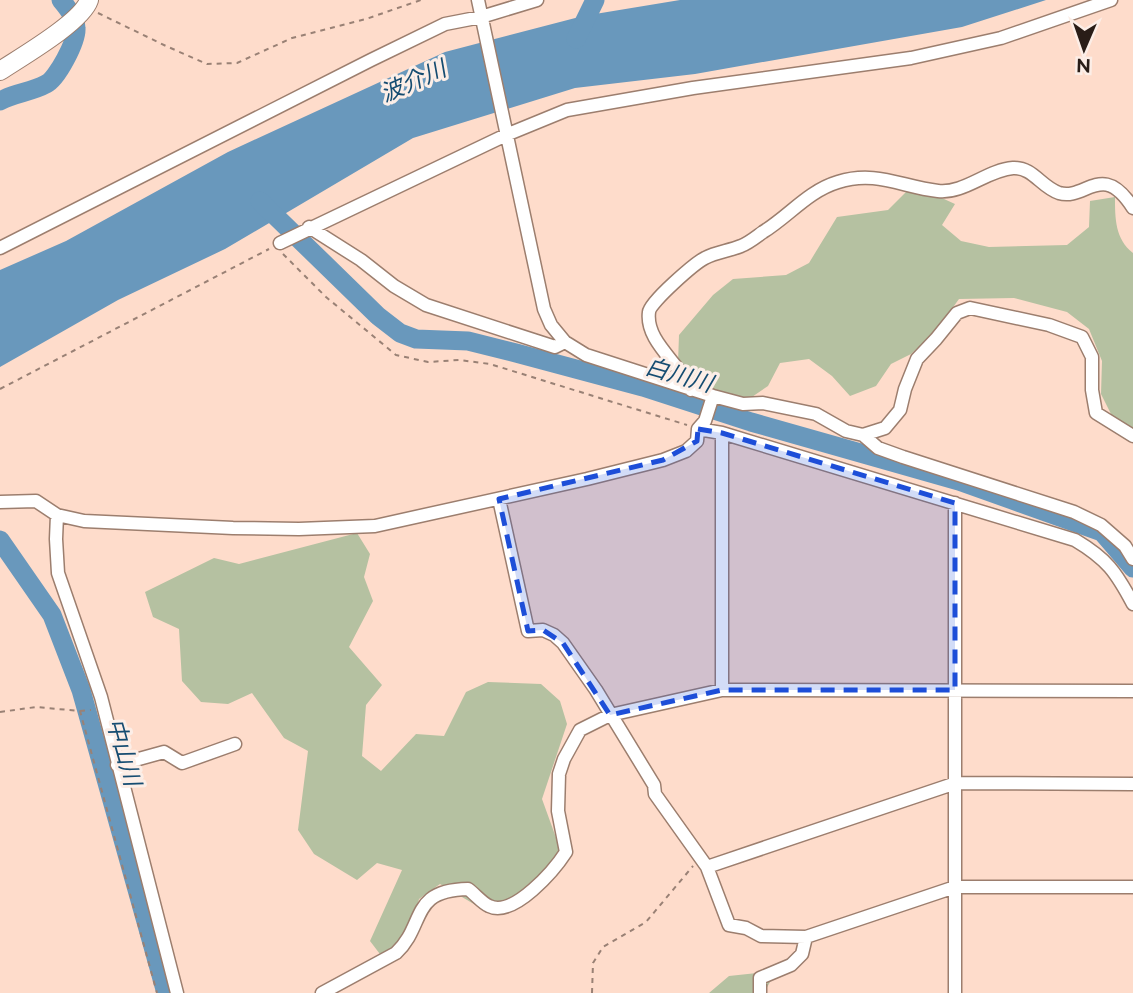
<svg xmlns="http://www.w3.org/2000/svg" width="1133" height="993" font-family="Raleway,'Noto Sans JP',sans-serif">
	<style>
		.green { fill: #b5c1a1 }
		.water { fill: #6998bc }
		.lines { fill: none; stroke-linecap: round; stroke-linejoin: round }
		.river { stroke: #6998bc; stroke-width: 19 }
		.minor-casing { stroke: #9c7e6e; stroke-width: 15 }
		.secondary-casing { stroke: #9c7e6e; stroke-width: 20 }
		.path { stroke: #998175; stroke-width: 2; stroke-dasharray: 5 5; stroke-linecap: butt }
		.minor { stroke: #fff; stroke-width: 12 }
		.secondary { stroke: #fff; stroke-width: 18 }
		.marked { fill: #1d4ed8; fill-opacity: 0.2; stroke: #1d4ed8; stroke-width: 5; stroke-dasharray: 14 9; stroke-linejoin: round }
		.labels { text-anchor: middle; stroke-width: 6; stroke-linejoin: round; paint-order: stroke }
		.water-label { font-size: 23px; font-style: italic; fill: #154c71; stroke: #fceee7 }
	</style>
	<rect width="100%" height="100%" fill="#fedccb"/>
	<path class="green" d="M907 191 933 194 955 204 942 225 961 241 989 247 1067 245 1089 227 1090 201 1115 197C1115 218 1115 239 1133 253V432L1111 414 1101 394 1102 361 1089 329 1067 312 1014 298 959 299 935 332 911 354 891 364 876 386 850 396 832 376 809 359 780 363 768 386 746 401 694 384 678 363 679 335 713 295 733 279 786 275 809 263 837 217 888 210Z
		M357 533 370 554 364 577 373 601 349 647 382 685 366 705 362 756 381 771 416 734 444 736 466 692 488 682 541 684 560 701 567 724 542 799 559 846 554 870 515 905 489 913 440 884 419 899 407 948 386 962 370 941 402 870 377 863 357 880 314 854 298 830 308 751 284 738 252 693 228 704 201 702 182 681 179 629 153 617 145 592 214 558 239 564Z
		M776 971 764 993H709L729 976Z"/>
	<path class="water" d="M680 0H1046L962 27 695 74 575 88 413 138 225 249 118 300 0 367V270L66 241 228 152 445 52 583 16Z"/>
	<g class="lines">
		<path class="river" d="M576 39 595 0
			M0 101C14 93 32 92 46 84 57 79 77 41 76 28 76 18 67 7 61 0
			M260 201 378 316 400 333 416 339 468 341 516 353 643 387 751 422 959 481 1102 532 1133 568
			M0 540 52 615 81 690 166 993"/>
		<g class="minor-casing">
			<path id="minor" d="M478 0 544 309 551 325 565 342 586 355 713 396 743 404 763 403 816 414 846 431 863 435 878 448 903 457 1074 512 1101 525 1125 546 1133 559
				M309 227 361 260 394 286 426 305 555 347 565 342
				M280 243 506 135 567 110 693 88 911 58 1001 38 1111 0
				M0 248 371 60 445 24 481 17 537 0
				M691 390C681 364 645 342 649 312 650 302 695 263 705 258 716 252 729 251 741 246 749 243 756 237 763 232 789 216 808 191 838 182 876 170 902 187 938 191 964 194 987 170 1013 168 1033 167 1041 187 1059 193 1086 201 1102 160 1133 208
				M698 429 722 433 1075 540C1107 559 1116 572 1133 604
				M863 435 885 428 900 410 905 389 917 359 936 339 957 313 970 308 1049 325 1082 337 1092 357V390L1096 413 1133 436
				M499 499 528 631 543 630 554 635 563 643 596 690 654 785 655 794 707 867 729 925 746 928 761 936 806 937 802 954 791 965 760 978V993
				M0 502 36 501 57 515 84 521 233 528 299 529 375 526 587 479 663 460 686 451 697 441 698 429 705 421 713 396
				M955 503V993
				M57 515 56 539 58 573 101 697 177 993
				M722 690V433
				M117 765 164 752 182 763 235 744
				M707 867 956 783 1133 784
				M806 937 955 887H1133
				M322 993 396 953C426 925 409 890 468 889 475 894 482 903 489 906 514 918 555 869 566 852L558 811 559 774 564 759 580 730 610 715 722 690 1133 691"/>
		</g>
		<g class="secondary-casing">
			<path id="secondary" d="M0 71C21 57 82 22 89 0"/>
		</g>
		<path class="path" d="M98 13 166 46 207 64 237 63 292 38 366 19 421 0
			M283 254 326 297 396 355 428 362 459 360 490 364 687 425
			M0 389 269 249
			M80 711 91 710
			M0 712 36 707 80 711 157 993
			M592 993 593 963 603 947 646 922 693 866"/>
		<use href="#minor" class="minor"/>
		<use href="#secondary" class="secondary"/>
	</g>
	<path class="marked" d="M698 429 722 433 955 503V690H722L610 715 563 643 543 630 528 631 499 499 663 460 697 441Z"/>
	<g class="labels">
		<g class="water-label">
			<text transform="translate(413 81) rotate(-24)" y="8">波介川</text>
			<text transform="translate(679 375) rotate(16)" y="8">白川川</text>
			<text transform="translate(124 752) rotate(74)" y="8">中山川</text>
		</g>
	</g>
	<g transform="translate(1084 49) rotate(182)" stroke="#fceee7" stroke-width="5" paint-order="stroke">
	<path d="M0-5L12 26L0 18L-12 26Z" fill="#291d17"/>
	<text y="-10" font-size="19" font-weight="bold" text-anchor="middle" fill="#291d17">N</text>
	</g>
</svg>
